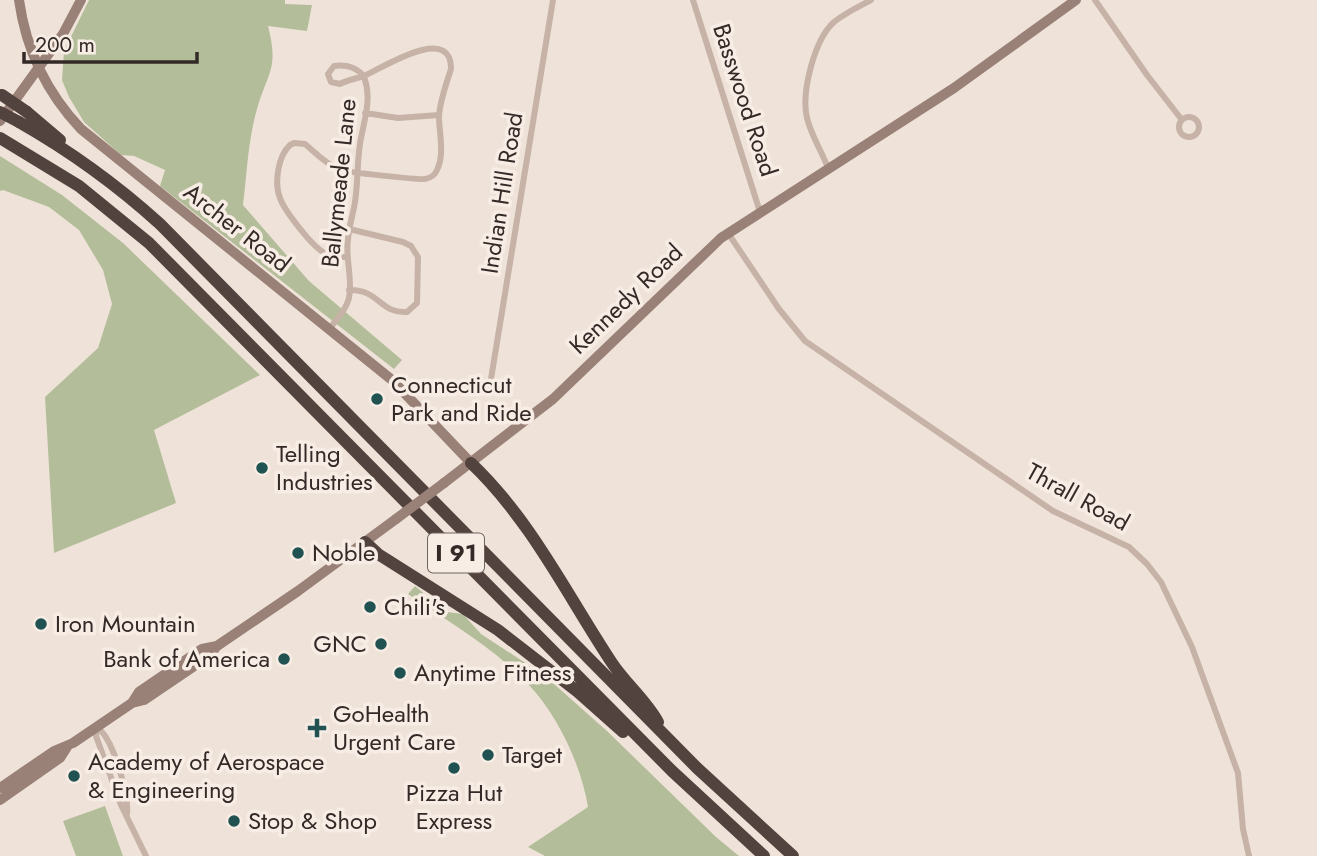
<svg xmlns="http://www.w3.org/2000/svg" width="1317" height="856" font-family="Jost,sans-serif">
	<style>
		.green { fill: #b4bd9a }
		.lines { fill: none; stroke-linecap: round; stroke-linejoin: round }
		.street { stroke: #c6b2a6; stroke-width: 6 }
		.secondary { stroke: #9a8178; stroke-width: 10 }
		.highway { stroke: #53433e; stroke-width: 12 }
		.secondary-bridge { stroke: #9a8178; stroke-width: 10 }
		.highway-bridge { stroke: #53433e; stroke-width: 12 }
		.poi-dot { fill: #1f5251; stroke: #f8ede5; stroke-width: 2.5 }
		.labels { text-anchor: middle; stroke-width: 7; stroke-linejoin: round; paint-order: stroke }
		.shield { fill: #f8ede5; stroke: #6e645f; stroke-width: 2 }
		.shield-label { font-size: 23px; font-weight: bold; fill: #332926 }
		.street-label { font-size: 24px; fill: #332926; stroke: #f8ede5 }
		.poi-label { font-size: 24px; fill: #332926; stroke: #f8ede5; text-anchor: start }
	</style>
	<rect width="100%" height="100%" fill="#efe3d9"/>
	<path class="green" d="M89 0H285V4L312 5 307 31 268 26C279 69 268 71 257 109 248 140 247 174 243 205L309 281 402 360 394 369 160 186 165 170 134 156 121 155 84 122 69 97 62 80 64 51Z
		M0 156 62 195 123 243 260 375 154 430 176 503 54 553 45 397 98 348 112 304 103 270 79 230 49 207 3 190 0 191Z
		M415 586 447 612 463 614 481 634 524 662 554 684 607 731 716 837 739 856H545L528 847 588 807C581 764 556 711 524 680 491 646 447 621 408 594Z
		M105 806 123 856H76L63 821Z"/>
	<g class="lines">
		<path class="street" d="M693 0 760 212
			M1095 0 1147 75 1182 120
			M365 113 398 118 439 115
			M1179 127a10 10 0 1 1 20 0a10 10 0 1 1-20 0Z
			M828 168C822 152 811 135 807 118 801 93 814 40 834 22 845 13 858 7 871 0
			M349 229 403 242 411 246 418 257 417 303 407 312C380 314 379 289 349 290
			M728 233 779 309 805 341 1053 511 1129 547 1147 564 1161 582 1192 647 1238 773 1243 829 1249 856
			M329 329C337 319 346 310 349 298 353 279 345 258 348 239 349 226 353 215 355 202 358 183 357 163 360 144 363 124 372 100 365 80 361 68 346 64 334 66L328 74 331 82 340 84C349 79 357 79 366 75 382 68 452 23 451 69 446 84 440 101 439 116 439 134 445 153 437 170 435 175 430 178 425 179 420 180 345 172 340 170 326 164 317 154 305 144L294 143 290 145C278 156 274 183 280 198 284 210 313 248 325 253 332 257 339 257 347 257
			M487 392 491 379 553 0
			M96 727V736L121 805 146 856
			M96 727C113 736 129 795 127 814"/>
		<path class="secondary" d="M19 0C26 50 46 92 81 129L392 380 471 463
			M0 121 63 34 81 0
			M444 483 553 399 721 238 954 88 1076 0
			M132 703 144 700 209 656 217 646 298 591 396 519
			M0 788 54 751 73 743 132 703 139 692 202 649 217 646
			M0 800 60 758 67 747"/>
		<path class="highway" d="M27 112 60 140
			M19 122C70 151 117 185 160 224L697 768 793 856
			M0 138 79 186 149 243 672 771 764 856
			M471 463C531 520 567 595 612 663 626 684 646 700 658 722
			M365 542 378 554 498 630 578 692 623 732"/>
		<path class="secondary-bridge" d="M396 519 444 483"/>
		<path class="highway-bridge" d="M2 95 27 112
			M0 112 19 122"/>
	</g>
	<g class="poi-dot">
		<circle cx="377" cy="399" r="7"/>
		<circle cx="262" cy="468" r="7"/>
		<circle cx="298" cy="553" r="7"/>
		<circle cx="370" cy="607" r="7"/>
		<circle cx="41" cy="624" r="7"/>
		<circle cx="381" cy="644" r="7"/>
		<circle cx="284" cy="659" r="7"/>
		<circle cx="400" cy="673" r="7"/>
		<path d="M313.5 717.5h7v7h7v7h-7v7h-7v-7h-7v-7h7z"/>
		<circle cx="488" cy="755" r="7"/>
		<circle cx="454" cy="768" r="7"/>
		<circle cx="74" cy="776" r="7"/>
		<circle cx="234" cy="821" r="7"/>
	</g>
	<g class="labels">
		<rect class="shield" x="428" y="533.5" width="56" height="39" rx="5"/>
		<g class="shield-label">
			<text x="456" y="561">I 91</text>
		</g>
		<g class="street-label">
			<text transform="translate(745 100) rotate(72)" y="8">Basswood Road</text>
			<text transform="translate(339 183) rotate(-84)" y="8">Ballymeade Lane</text>
			<text transform="translate(502 193) rotate(-81)" y="8">Indian Hill Road</text>
			<text transform="translate(237 228) rotate(38)" y="8">Archer Road</text>
			<text transform="translate(626 299) rotate(-44)" y="8">Kennedy Road</text>
			<text transform="translate(1078 497) rotate(29)" y="8">Thrall Road</text>
		</g>
		<g class="poi-label">
			<text x="391" y="393">Connecticut<tspan x="391" dy="28">Park and Ride</tspan></text>
			<text x="276" y="462">Telling<tspan x="276" dy="28">Industries</tspan></text>
			<text x="312" y="561">Noble</text>
			<text x="384" y="615">Chili's</text>
			<text x="55" y="632">Iron Mountain</text>
			<text x="367" y="652" text-anchor="end">GNC</text>
			<text x="270" y="667" text-anchor="end">Bank of America</text>
			<text x="414" y="681">Anytime Fitness</text>
			<text x="333" y="722">GoHealth<tspan x="333" dy="28">Urgent Care</tspan></text>
			<text x="502" y="763">Target</text>
			<text x="88" y="770">Academy of Aerospace<tspan x="88" dy="28">&amp; Engineering</tspan></text>
			<text x="454" y="801" text-anchor="middle">Pizza Hut<tspan x="454" dy="28">Express</tspan></text>
			<text x="248" y="829">Stop &amp; Shop</text>
		</g>
	</g>
	<path d="M24 52v10h173v-10" fill="none" stroke="#332926" stroke-width="3.5"/>
	<text x="35" y="52" font-size="21" fill="#332926" stroke="#f8ede5" stroke-width="5" paint-order="stroke">200 m</text>
</svg>
